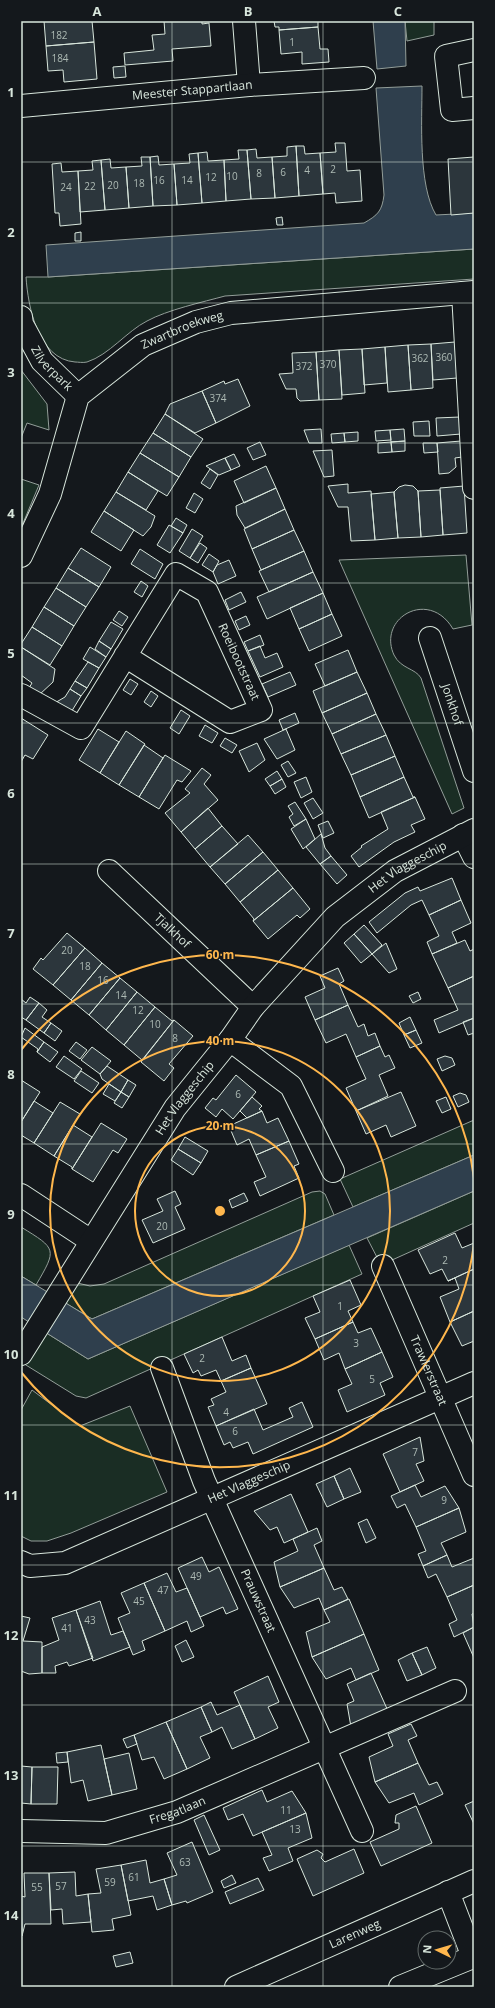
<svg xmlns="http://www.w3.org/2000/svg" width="495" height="2008" font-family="'Open Sans',sans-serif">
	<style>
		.green { fill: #1a2d24; stroke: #939e99 }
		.water { fill: #2f3f4d; stroke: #939e99 }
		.building { fill: #2c363c; stroke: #d8e6dc }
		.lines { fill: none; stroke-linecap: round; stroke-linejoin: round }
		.minor-casing { stroke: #d8e6dc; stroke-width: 24 }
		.minor { stroke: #14181c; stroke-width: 22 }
		.grid { fill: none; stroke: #d8e6dc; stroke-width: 1; stroke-opacity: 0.55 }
		.ring { fill: none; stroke: #ffb74d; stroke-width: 2 }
		.labels { text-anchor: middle; stroke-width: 3; stroke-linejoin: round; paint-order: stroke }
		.number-label { font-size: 10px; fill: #adbab4 }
		.street-label { font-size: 12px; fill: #d8e6dc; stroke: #14181c }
		.centre { fill: #ffb74d; stroke: #14181c; stroke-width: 2 }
		.ring-label { font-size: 12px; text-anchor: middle; font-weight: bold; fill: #ffb74d; stroke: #14181c; stroke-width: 3; stroke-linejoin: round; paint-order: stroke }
		.neatline { fill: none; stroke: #d8e6dc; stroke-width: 1.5 }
		.grid-label { font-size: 13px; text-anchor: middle; font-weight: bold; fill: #d8e6dc }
	</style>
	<rect width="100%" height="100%" fill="#14181c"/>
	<path class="green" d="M405 21H434V35L407 41Z
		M474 249V279L225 296C203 302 167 310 147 321 127 331 109 355 87 362 83 363 78 362 75 362 38 359 28 307 26 277H48Z
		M21 370 47 404 49 430 27 423 21 438Z
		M21 479 39 485 21 528Z
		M466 555 472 625 453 629C429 588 377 618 394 655 401 669 415 668 421 678L464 808 452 814 339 560Z
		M474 1120V1155L353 1207 340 1179Z
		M320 1191 325 1194 334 1215 92 1319 59 1299 69 1281 90 1286 104 1284 312 1192Z
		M474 1191V1223L381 1265 367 1238Z
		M21 1227C57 1249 57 1249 36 1285L21 1276Z
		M349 1245 362 1274 86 1398 76 1396 21 1362 40 1329 88 1359Z
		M32 1390 80 1426 130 1406 167 1492 71 1533 47 1541H31L21 1536V1410Z"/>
	<path class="water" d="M373 21H405L406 66 377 69Z
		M422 86C422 121 418 185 436 215L474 213V249L48 277 46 245 364 223C378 215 382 211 384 195L376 88Z
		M474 1155V1191L88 1359 21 1317V1276L92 1319Z"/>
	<path class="building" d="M44 21H92L94 42 46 46Z
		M164 21H202V24L209 23 211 46 172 49 173 61 125 65 124 53 154 50 152 35 165 34Z
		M274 21H318V27L279 30V27H275Z
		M318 27 320 49H328L329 62 302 64V52L281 54 279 30Z
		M94 42 97 79 64 82 63 70 48 71 46 46Z
		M125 66 126 77 114 78 113 67Z
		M335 143H345L347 171 360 170 362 201 336 203 335 193 323 194 320 153 336 152Z
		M296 146H304L305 154 320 153 323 194 299 196Z
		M296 146 299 196 275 198 272 157 287 156V147Z
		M256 149 257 158 272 157 275 198 251 199 247 150Z
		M238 150H247L251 199 226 201 224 160 239 159Z
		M207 152 208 161 224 160 226 201 202 203 198 153Z
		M198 153 202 203 177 205 174 164 190 163 189 154Z
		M158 156 159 165 174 164 177 205 153 206 150 157Z
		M141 157H150L153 206 129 208 126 167 142 166Z
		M474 157V213L451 215 448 159Z
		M110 159 111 168 126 167 129 208 105 210 101 160Z
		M101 160 105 210 80 212 78 171 93 170 92 161Z
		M61 163 62 172 78 171 81 224 60 226 59 213H55L52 164Z
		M282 217 283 225H277L276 218Z
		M81 232V241H75V233Z
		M455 342 457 378 433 380 431 344Z
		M431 344 433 388 411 390 408 345Z
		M408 345 411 390 388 392 385 347Z
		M385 347 387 383 364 385 362 349Z
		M362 349 365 393 342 395 339 350Z
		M339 350 342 399 319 400 316 352Z
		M316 352 319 400 300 401 297 398 296 389H286L279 374 293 373 292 353Z
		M238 379 250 406 216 423 202 391 224 381 225 384Z
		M202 391 216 423 195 433 165 414 170 404Z
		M165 414 203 439 191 457 153 433Z
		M460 417 461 434 437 436 436 418Z
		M429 421 430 436H414L413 422Z
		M321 429 322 443H309L304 430Z
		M404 429 405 441 391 442 390 430Z
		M390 430 391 440 376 441 375 431Z
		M358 432V441L345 442 344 433Z
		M153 433 191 457 179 477 140 453Z
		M344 433 345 442 332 443 331 434Z
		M405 441V451L392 452 391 442Z
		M461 441 462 457 455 458 456 467 449 473 439 474 437 443Z
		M260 442 266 455 253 460 247 448Z
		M391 442 392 452 378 453V443Z
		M423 443H437L438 452 424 453Z
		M332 450 334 476 324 477 313 451Z
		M140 453 179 477 167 496 128 472Z
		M234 454 240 466 231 470 225 458Z
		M225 458 231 470 219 475 206 466Z
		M266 466 276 488 244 503 234 481Z
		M210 469 218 475 210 489 201 483Z
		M128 472 158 491 146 510 116 492Z
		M348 484V493L371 491 375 540 351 541 348 507H338L328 486Z
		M405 485 413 486 418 491 421 537 398 538 394 492 399 487Z
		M464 486 467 533 443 535 440 488Z
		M276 488 285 509 245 528 237 515 236 506Z
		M440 490 443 535 421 537 418 491Z
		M116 492 155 516 151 527 143 536 104 511Z
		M394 492 398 538 375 540 371 494Z
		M194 493 203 499 195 513 186 508Z
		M285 509 294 530 252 549 244 529Z
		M104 511 134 530 121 551 91 532Z
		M176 518 187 525 183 533 171 526Z
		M169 525 183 533 170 553 157 545Z
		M192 529 203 536 190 558 179 551Z
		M294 530 304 551 261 570 252 549Z
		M200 543 207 548 198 563 190 558Z
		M81 548 111 567 99 587 68 568Z
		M140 549 163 564 155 579 131 564Z
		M304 551 313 572 269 592 259 571Z
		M209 554 219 561 213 572 202 565Z
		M229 560 236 576 218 584 213 572 217 565Z
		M68 568 99 587 86 607 56 588Z
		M313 572 323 593 267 619 257 597Z
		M141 581 148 586 142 597 134 592Z
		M56 588 86 607 74 626 44 607Z
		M241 592 246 602 229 610 225 600Z
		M323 593 332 614 299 629 290 608Z
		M44 607 74 626 62 646 32 627Z
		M119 611 128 617 122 626 113 620Z
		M332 614 342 636 309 651 299 629Z
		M246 616 250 625 239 630 235 621Z
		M111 622 123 629 111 649 99 641Z
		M32 627 62 646 50 665 21 647V644Z
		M260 635 264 645 248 651 244 642Z
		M99 641 111 649 106 657 95 649Z
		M260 646 265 658 277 653 283 667 260 677 248 651Z
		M21 647 55 669 53 682 39 695 29 688 32 683 21 675Z
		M90 647 106 657 99 668 83 659Z
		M348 650 357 672 325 686 315 664Z
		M88 662 99 668 87 688 75 681Z
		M290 672 296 685 268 697 262 684Z
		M357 672 367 693 322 713 313 691Z
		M130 679 138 684 131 695 123 690Z
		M75 681 87 688 81 696 70 689Z
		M70 689 81 696 70 714 53 704 65 697Z
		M151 691 158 696 151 707 144 702Z
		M367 693 376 714 332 734 322 713Z
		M181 710 190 716 179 734 170 728Z
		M295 713 299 723 283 730 279 720Z
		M376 714 386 735 341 754 332 734Z
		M21 718 48 735 33 759 25 755 21 762Z
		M205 725 218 733 212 743 199 736Z
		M98 729 119 742 100 773 79 760Z
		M286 729 295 750 277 759 264 739Z
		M126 731 145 744 119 785 100 773Z
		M386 735 395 756 351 775 341 754Z
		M225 738 237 745 232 753 220 746Z
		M257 743 265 760 249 772 239 751Z
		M144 745 163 758 139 797 119 785Z
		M165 755 191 771 182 782 177 780 159 809 139 797Z
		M395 756 404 777 360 797 351 775Z
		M288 761 296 773 288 777 281 765Z
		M202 768 211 775 204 784 218 800 181 832 165 813 190 793 185 789Z
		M277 771 282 779 270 786 265 779Z
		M306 777 312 792 301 798 294 782Z
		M404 777 413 797H415L369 818 360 797Z
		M282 779 286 787 275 794 270 786Z
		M415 797 425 819 411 825 415 832 394 842 359 867 351 856 362 847 361 846 388 829 381 812Z
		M313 798 323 813 313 819 304 803Z
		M295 802 306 819 294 826 289 817 293 814 288 806Z
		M208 808 222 826 195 849 181 832Z
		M306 819 315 839 303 849 291 829Z
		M328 821 334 833 323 838 318 825Z
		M222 826 238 844 210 867 195 849Z
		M321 834 325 848 331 856 320 864 306 847Z
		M248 835 263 852 225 884 210 867Z
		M263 852 278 870 240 902 225 884Z
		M331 856 347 875 337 884 320 864Z
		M278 870 293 888 253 921 254 919 240 902Z
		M452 878 461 900 429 915 422 900 411 905 377 933 369 922 405 893 418 887 420 891Z
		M293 888 310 909 300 918 297 915 268 939 253 921Z
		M461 900 471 923 452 932 457 943 432 954 427 942 439 936 429 915Z
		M364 925 382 945 372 954 354 934Z
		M67 933 85 948 53 985 33 969 41 958 43 960Z
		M354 934 372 954 361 963 344 943Z
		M465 940 470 951 474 949V976L448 988 432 954Z
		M386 943 397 969 389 973 372 954Z
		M85 948 102 963 71 1000 53 985Z
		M102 963 120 978 89 1015 71 1000Z
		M338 968 344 981 339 984 348 1005 315 1020 305 997 325 988 320 976Z
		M474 976V1018L439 1033 434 1020 458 1010 448 988Z
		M120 978 137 992 106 1030 89 1015Z
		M137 992 155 1007 124 1045 106 1030Z
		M418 992 421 999 413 1003 409 996Z
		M30 997 39 1003 26 1020 21 1017V999L26 1003Z
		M39 1003 47 1010 42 1017 51 1023 44 1033 26 1020Z
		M348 1005 358 1027 364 1024 368 1036 375 1033 380 1046 356 1057 346 1034 326 1043 315 1020Z
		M155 1007 172 1021 174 1020 142 1060 124 1045Z
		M410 1017 416 1030 404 1035 399 1023Z
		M474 1018V1033L468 1035 463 1022Z
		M174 1020 193 1036 169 1064 174 1068 164 1081 141 1062Z
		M51 1023 62 1031 55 1041 44 1033Z
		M25 1028 44 1042 37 1052 38 1049 21 1037Z
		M416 1030 422 1043 410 1048 404 1035Z
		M44 1042 58 1052 50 1062 37 1052Z
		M76 1042 87 1050 80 1059 69 1051Z
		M380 1046 385 1057 389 1055 395 1068 379 1075 388 1096 356 1111 346 1088 366 1079 356 1057Z
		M92 1047 111 1061 100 1074 81 1060Z
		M64 1056 82 1069 74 1079 56 1067Z
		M445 1056 452 1058 455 1065 442 1071 437 1059Z
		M107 1066 128 1080 121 1092 102 1079 100 1074Z
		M81 1071 99 1083 92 1093 74 1081Z
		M236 1075 256 1092 233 1119 222 1109 216 1117 205 1108 213 1098 216 1100Z
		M21 1080 40 1092 21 1122Z
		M128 1080 136 1085 129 1097 121 1092Z
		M109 1084 121 1092 115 1101 103 1094Z
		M121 1092 129 1097 122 1108 114 1103Z
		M401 1092 416 1126 391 1137 386 1125 366 1134 356 1111Z
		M460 1093 466 1095 469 1102 458 1107 453 1096Z
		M252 1097 262 1106 259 1109 262 1111 247 1118 240 1111Z
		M446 1097 451 1109 442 1113 436 1101Z
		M34 1101 53 1113 34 1143 21 1135V1122Z
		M60 1102 80 1114 54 1156 34 1143Z
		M262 1111 267 1123 278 1118 289 1141 256 1155 249 1139 237 1145 229 1126Z
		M101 1123 127 1139 118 1153 113 1150 93 1182 72 1169Z
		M73 1125 92 1137 72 1169V1167L54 1156Z
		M185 1137 208 1151 201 1163 178 1149Z
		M289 1141 299 1164 294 1166 299 1178 260 1196 254 1182 266 1177 256 1155Z
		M178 1149 201 1163 193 1175 171 1160Z
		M175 1191 181 1204 175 1207 185 1229 153 1243 142 1220 163 1211 157 1199Z
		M244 1193 248 1201 232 1208 229 1200Z
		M455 1233 462 1248 474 1243V1269L448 1281 442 1269 430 1274 418 1250Z
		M474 1269V1311L450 1322 440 1297 459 1289 455 1278 448 1281Z
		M350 1280 361 1305 348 1311 353 1322 315 1339 305 1318 320 1312 313 1296Z
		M474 1311V1341L462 1346 450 1322Z
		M353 1322 358 1333 371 1328 382 1352 345 1369 339 1353 324 1360 315 1339Z
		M222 1337 232 1361 246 1355 251 1368 221 1381 216 1370 201 1376 198 1370 193 1373 184 1354Z
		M382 1352 393 1377 380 1383 385 1395 347 1412 338 1390 352 1384 345 1369Z
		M251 1368 267 1404 216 1426 208 1407 214 1405 211 1399 226 1392 221 1381Z
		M302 1402 313 1427 253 1454 248 1442 233 1448 230 1442 224 1445 216 1426 254 1409 263 1430 293 1417 289 1408Z
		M420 1437 424 1461 416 1464 424 1481 400 1492 383 1454Z
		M350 1468 361 1492 344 1499 334 1476Z
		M334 1476 344 1499 327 1507 316 1484Z
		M415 1485 421 1497 445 1486 459 1508 416 1527 405 1504 397 1508 391 1496Z
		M291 1494 308 1532 284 1543 277 1527 270 1530 254 1511Z
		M459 1508 466 1532 441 1543 447 1555 423 1566 418 1554 426 1551 416 1527Z
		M367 1519 376 1538 366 1543 358 1523Z
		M317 1528 322 1541 314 1545 324 1568 280 1587 274 1562 298 1551 293 1539Z
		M447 1555 452 1567 474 1558V1585L447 1597 436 1574 428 1578 423 1566Z
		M202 1557 209 1572 219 1567 238 1609 226 1614 223 1607 200 1617 178 1568Z
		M324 1568 334 1590 342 1587 348 1599 324 1610 319 1598 294 1608 280 1587Z
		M167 1573 176 1592 187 1588 204 1626 191 1632 187 1621 165 1631 144 1583Z
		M144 1583 165 1631 142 1641 145 1650 133 1655 118 1618 130 1613 121 1593Z
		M474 1585V1613L472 1614 474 1627 454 1637 449 1624 457 1620 447 1597Z
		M349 1599 364 1634 312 1657 306 1632 330 1622 324 1610Z
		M100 1601 111 1635 123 1631 130 1647 93 1661 76 1610Z
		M76 1610 93 1658 69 1666 67 1662 55 1666 56 1673H42V1647L59 1640 52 1618Z
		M21 1616 30 1618 23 1641 42 1642V1673L29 1674 21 1671Z
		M474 1627V1658L463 1633Z
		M364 1634 379 1670 356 1680 351 1668 326 1679 312 1657Z
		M186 1640 194 1657 182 1662 175 1646Z
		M427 1647 436 1668 422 1675 412 1653Z
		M412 1653 422 1675 407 1681 398 1660Z
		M371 1673 388 1711 351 1727 347 1704 354 1701 347 1684Z
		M268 1676 279 1702 268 1707 278 1728 255 1739 234 1692Z
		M211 1702 217 1715 240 1705 255 1739 232 1749 222 1727 212 1732 201 1707Z
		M201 1707 212 1732 200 1737 210 1758 187 1769 166 1722Z
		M166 1722 187 1769 164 1779 154 1757 142 1760 134 1735Z
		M411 1724 417 1736 408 1740 418 1763 375 1782 369 1757 393 1746 388 1734Z
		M134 1735 137 1744 127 1748 123 1739Z
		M101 1745 112 1795 88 1801 83 1780 71 1783 67 1752Z
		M67 1752 68 1762 57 1763 56 1753Z
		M129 1753 137 1789 112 1795 104 1759Z
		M418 1763 429 1785 437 1782 443 1794 419 1805 414 1793 389 1803 375 1782Z
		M21 1766 32 1767 31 1804 21 1803Z
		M32 1767H58L57 1804H31Z
		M262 1790 267 1802 292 1791 306 1813 253 1836 243 1814 228 1820 223 1808Z
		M474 1801V1824L465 1805Z
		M416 1806 432 1843 381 1866 370 1842 399 1829V1823H395L396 1815Z
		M306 1813 312 1838 288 1848 293 1861 269 1871 263 1858 272 1855 262 1832Z
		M204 1815 220 1850 209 1855 194 1820Z
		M192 1842 213 1892 187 1903 186 1901 172 1905 164 1879 177 1875 167 1853Z
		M354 1849 364 1873 313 1896 297 1859 317 1850 323 1854 321 1858 325 1862Z
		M146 1860 150 1883 164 1879 172 1905 157 1910 153 1896 128 1901 121 1865Z
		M121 1865 131 1915 112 1919 114 1930 92 1932 88 1894 101 1893 96 1869Z
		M75 1872 76 1896 88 1894 91 1922 63 1924 62 1909 51 1910 49 1873Z
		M24 1873H49L51 1924H25L22 1936 21 1896 25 1897Z
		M232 1875 236 1883 224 1888 221 1881Z
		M258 1878 264 1890 230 1904 225 1892Z
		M130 1952 133 1963 116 1967 113 1956Z"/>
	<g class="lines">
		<g class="minor-casing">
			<g id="minor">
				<path d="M244 21 249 85"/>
				<path d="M474 50 446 56 452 110 474 108"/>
				<path id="s1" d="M21 106 249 85 364 78"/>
				<path d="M463 293 474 488"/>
				<path id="s2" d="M21 317 22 324 42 361 78 396"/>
				<path id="s3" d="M21 556 50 494 78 396 143 345 196 322 231 313 474 292"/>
				<path id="s4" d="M430 638 474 771"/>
				<path id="s5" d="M21 695 81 728 176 574 207 592 261 710 230 722 125 656"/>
				<path d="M463 835 474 857"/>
				<path id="s6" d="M109 871 253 1007"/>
				<path d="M230 1040 291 1086 333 1171"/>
				<path d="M21 1195 91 1241"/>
				<path id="s7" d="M383 1266 474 1475"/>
				<path id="s8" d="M21 1354 175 1108 230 1040 253 1007 335 917 395 871 474 830"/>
				<path id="s9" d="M162 1368 204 1481 362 1831"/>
				<path id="s10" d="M21 1562 30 1566 65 1563 474 1383"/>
				<path id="s11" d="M21 1831 106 1833 177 1812 455 1691"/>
				<path id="s12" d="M236 1987 474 1881"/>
				<path d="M400 1987 473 1957 448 1892"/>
			</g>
		</g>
		<use href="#minor" class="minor"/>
	</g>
	<path class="grid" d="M172 21V1987M323 21V1987M21 162H474M21 303H474M21 443H474M21 583H474M21 723H474M21 864H474M21 1004H474M21 1144H474M21 1285H474M21 1425H474M21 1565H474M21 1705H474M21 1846H474"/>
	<g class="ring">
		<circle cx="220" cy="1211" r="85"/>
		<circle cx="220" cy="1211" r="170"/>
		<path d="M474 1244A256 256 0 0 1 21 1372M21 1050A256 256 0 0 1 474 1178"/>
	</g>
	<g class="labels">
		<g class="number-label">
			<text x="59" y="39">182</text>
			<text x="292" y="46">1</text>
			<text x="60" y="62">184</text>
			<text x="333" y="173">2</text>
			<text x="307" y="174">4</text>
			<text x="283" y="176">6</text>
			<text x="259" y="177">8</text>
			<text x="232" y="180">10</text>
			<text x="211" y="181">12</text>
			<text x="159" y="184">16</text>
			<text x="187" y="184">14</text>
			<text x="139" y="187">18</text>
			<text x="113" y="189">20</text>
			<text x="90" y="190">22</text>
			<text x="66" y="191">24</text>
			<text x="444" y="361">360</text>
			<text x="420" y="362">362</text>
			<text x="328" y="368">370</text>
			<text x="304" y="370">372</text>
			<text x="218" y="402">374</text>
			<text x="67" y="954">20</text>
			<text x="85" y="970">18</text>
			<text x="103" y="984">16</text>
			<text x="121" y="999">14</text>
			<text x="138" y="1014">12</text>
			<text x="155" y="1028">10</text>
			<text x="175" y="1042">8</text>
			<text x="238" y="1098">6</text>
			<text x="162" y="1230">20</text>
			<text x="445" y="1264">2</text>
			<text x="340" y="1310">1</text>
			<text x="356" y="1347">3</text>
			<text x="202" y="1362">2</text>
			<text x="372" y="1383">5</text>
			<text x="226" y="1416">4</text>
			<text x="235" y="1435">6</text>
			<text x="415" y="1456">7</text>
			<text x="444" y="1504">9</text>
			<text x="196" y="1580">49</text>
			<text x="163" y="1594">47</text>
			<text x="139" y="1605">45</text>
			<text x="90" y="1624">43</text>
			<text x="67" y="1632">41</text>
			<text x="286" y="1814">11</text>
			<text x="295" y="1833">13</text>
			<text x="185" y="1866">63</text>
			<text x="134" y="1881">61</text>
			<text x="110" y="1886">59</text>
			<text x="61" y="1890">57</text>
			<text x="37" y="1891">55</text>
		</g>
		<g class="street-label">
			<text dy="4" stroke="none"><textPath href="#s1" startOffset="172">Meester Stappartlaan</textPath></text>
			<text dy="4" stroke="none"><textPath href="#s3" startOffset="295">Zwartbroekweg</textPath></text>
			<text dy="4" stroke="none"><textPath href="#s2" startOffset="61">Zilverpark</textPath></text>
			<text dy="4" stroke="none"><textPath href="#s5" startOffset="362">Roeibootstraat</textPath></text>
			<text dy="4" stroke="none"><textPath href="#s4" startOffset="70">Jonkhof</textPath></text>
			<text dy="4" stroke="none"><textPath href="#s8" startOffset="628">Het Vlaggeschip</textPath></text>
			<text dy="4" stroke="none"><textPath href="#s6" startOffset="87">Tjalkhof</textPath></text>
			<text dy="4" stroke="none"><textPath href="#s8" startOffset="304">Het Vlaggeschip</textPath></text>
			<text dy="4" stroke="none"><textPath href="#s7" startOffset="114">Trawlerstraat</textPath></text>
			<text dy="4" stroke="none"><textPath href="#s10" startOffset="246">Het Vlaggeschip</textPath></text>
			<text dy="4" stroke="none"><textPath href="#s9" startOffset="252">Prauwstraat</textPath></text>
			<text dy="4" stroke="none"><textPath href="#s11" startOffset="160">Fregatlaan</textPath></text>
			<text dy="4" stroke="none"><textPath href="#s12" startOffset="130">Larenweg</textPath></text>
		</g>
	</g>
	<circle cx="220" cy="1211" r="6" class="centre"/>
	<g class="ring-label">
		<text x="220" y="959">60 m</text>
		<text x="220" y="1045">40 m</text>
		<text x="220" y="1130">20 m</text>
	</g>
	<rect width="495" height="2008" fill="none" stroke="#14181c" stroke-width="44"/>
	<g transform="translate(437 1950) rotate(275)"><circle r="19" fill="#14181c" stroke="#626a69"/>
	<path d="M0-3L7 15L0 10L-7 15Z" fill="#ffb74d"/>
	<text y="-6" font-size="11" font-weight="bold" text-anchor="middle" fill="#d8e6dc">N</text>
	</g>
	<rect x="22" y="22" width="451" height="1964" class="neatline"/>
	<g class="grid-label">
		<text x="97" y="16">A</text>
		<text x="248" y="16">B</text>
		<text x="398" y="16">C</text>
		<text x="11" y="97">1</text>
		<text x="11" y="237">2</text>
		<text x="11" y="377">3</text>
		<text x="11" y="518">4</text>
		<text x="11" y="658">5</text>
		<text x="11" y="798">6</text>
		<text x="11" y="938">7</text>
		<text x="11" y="1079">8</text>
		<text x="11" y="1219">9</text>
		<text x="11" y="1359">10</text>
		<text x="11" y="1500">11</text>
		<text x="11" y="1640">12</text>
		<text x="11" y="1780">13</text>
		<text x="11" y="1920">14</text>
	</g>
</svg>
